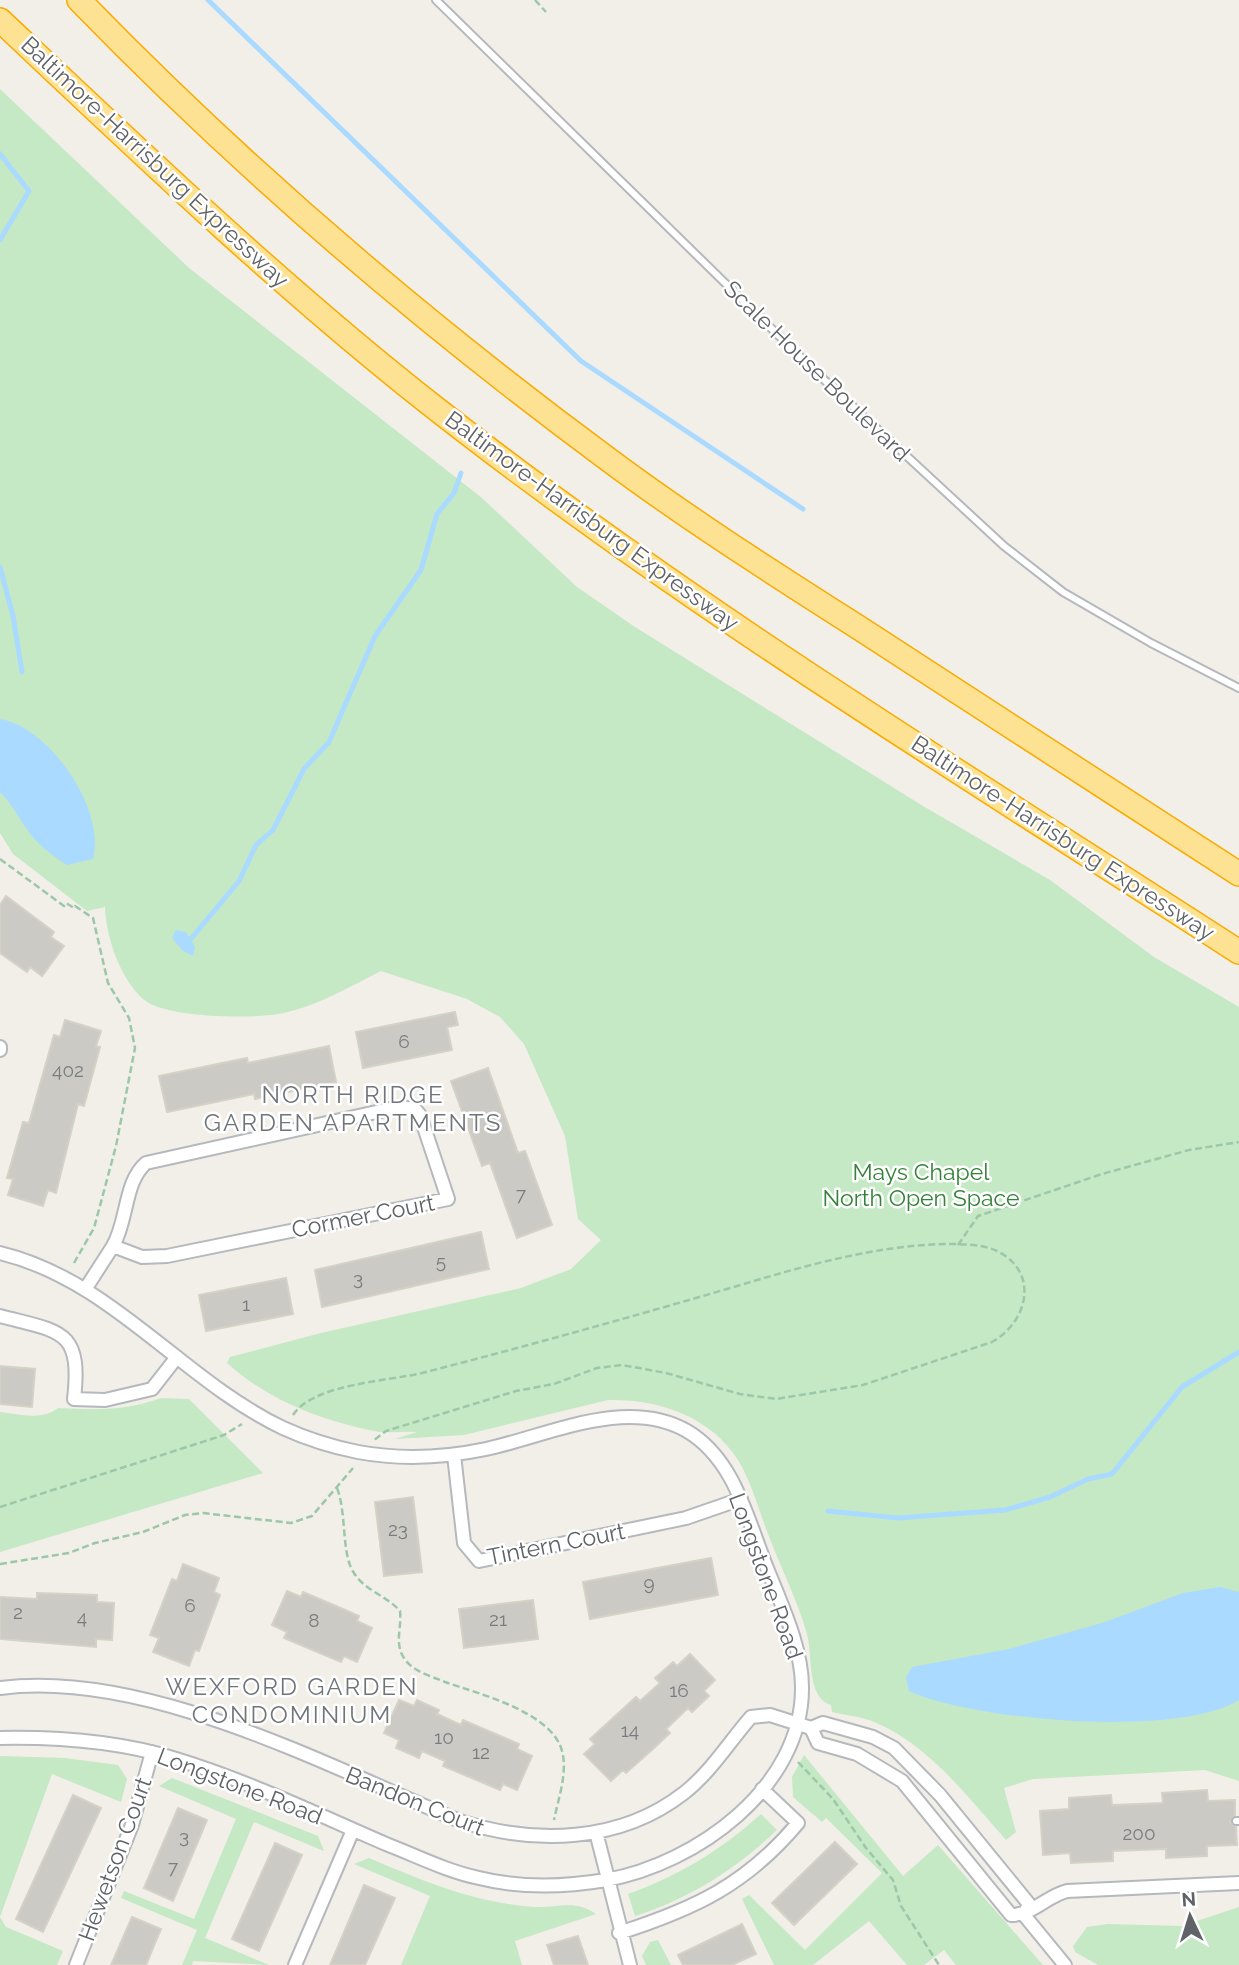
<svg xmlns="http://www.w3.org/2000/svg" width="1239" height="1965" font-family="Raleway,sans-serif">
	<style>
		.green { fill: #c5e8c5 }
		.water { fill: #aadaff }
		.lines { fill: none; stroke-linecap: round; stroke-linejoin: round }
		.stream { stroke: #aadaff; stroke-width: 5 }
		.building { fill: #cccac5; stroke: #d6d1c6; stroke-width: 2 }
		.service-casing { stroke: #b5b8bc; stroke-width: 10 }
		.minor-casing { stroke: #b5b8bc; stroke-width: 16 }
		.motorway-casing { stroke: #f9ab00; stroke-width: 26 }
		.path { stroke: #9cc7a9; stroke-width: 2.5; stroke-dasharray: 7 3.5; stroke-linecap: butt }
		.service { stroke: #fff; stroke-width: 6 }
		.minor { stroke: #fff; stroke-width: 12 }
		.motorway { stroke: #fde293; stroke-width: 23 }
		.labels { text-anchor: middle; stroke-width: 5; stroke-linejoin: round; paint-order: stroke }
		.number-label { font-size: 19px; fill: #7a7d7f }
		.street-label { font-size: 23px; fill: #5f6368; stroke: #fff }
		.park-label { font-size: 23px; fill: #348238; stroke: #fff }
		.neighbourhood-label { font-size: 24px; letter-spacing: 2px; fill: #70757a; stroke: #fff }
	</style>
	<rect width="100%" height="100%" fill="#f1efe8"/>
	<path class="green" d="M0 89 189 268 482 498 577 587 635 627 923 806 1050 880 1154 957 1239 1007V1781L1205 1770 1033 1779 1004 1788 1016 1832 1006 1840C967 1796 926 1741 869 1720 858 1716 844 1715 832 1712L831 1705C806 1698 813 1654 807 1634 798 1602 782 1570 770 1539 760 1514 752 1483 738 1460 710 1416 658 1399 608 1400L464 1435 395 1439 417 1432C403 1431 388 1434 374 1431 319 1420 268 1400 227 1363L230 1357 321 1333 521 1288 571 1269 601 1240 578 1219 565 1136 524 1044 500 1017 467 999 381 971C349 987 314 1008 278 1014 250 1019 164 1018 143 999 120 978 106 937 105 907L87 911 13 854 0 833Z
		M161 1398 189 1399 263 1473 0 1552V1412C19 1414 42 1421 58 1408 95 1410 125 1411 161 1398Z
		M804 1755 903 1876 938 1845 1043 1965H956L944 1950 924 1965H907L869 1921 813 1965H774L742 1899 749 1895 805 1950 882 1873 826 1818 822 1822 793 1797 792 1777Z
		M0 1756 65 1758 118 1765 127 1779 121 1802 52 1774 0 1917 6 1927 63 1951 57 1965H0Z
		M172 1778 318 1836 324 1851 254 1822 205 1938 269 1965 193 1961 192 1965H182L197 1930 121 1898 124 1891 194 1919 236 1819 159 1786Z
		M761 1814 777 1830C736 1869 690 1898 635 1916L628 1894C680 1875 720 1851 761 1814Z
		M369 1858C423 1881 475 1903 534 1907 560 1908 575 1899 596 1914L515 1941 522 1965H401L430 1896 354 1864Z
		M1239 1907V1965H1098L1075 1952 1073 1946 1087 1927 1108 1924 1182 1926Z
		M658 1940 671 1965H646L642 1956 650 1942Z"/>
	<path class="water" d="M0 719C50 727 106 810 93 859L67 865C52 855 36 844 26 828 17 815 12 804 0 792Z
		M176 930 186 932 195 947 193 956 183 951 172 938Z
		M1220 1587 1239 1592V1700C1179 1738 974 1721 909 1691L906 1677 912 1667 1009 1649 1102 1623 1183 1593Z"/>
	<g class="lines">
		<path class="stream" d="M208 0 581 361 803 509
			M0 154 29 191 0 240
			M0 567 13 616 22 672
			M190 940 239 881 256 845 273 830 304 769 329 742 375 636 421 570 437 514 454 493 461 473
			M828 1511 898 1518 1005 1510 1050 1497 1088 1479 1112 1474 1182 1387 1239 1352"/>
	</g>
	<path class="building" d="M6 896 54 932 51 937 64 946 42 976 30 967 27 972 0 953V905Z
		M455 1012 458 1025 447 1027 452 1050 363 1068 356 1032Z
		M65 1020 101 1031 96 1046 100 1047 84 1106 78 1104 56 1193 48 1190 43 1206 8 1195 13 1179 7 1178 23 1122 29 1123 54 1035 60 1037Z
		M329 1046 336 1082 255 1099 254 1094 167 1112 159 1076 247 1058 248 1063Z
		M488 1068 518 1153 525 1151 552 1225 517 1238 490 1163 482 1166 451 1081Z
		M481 1232 489 1269 322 1307 315 1270Z
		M286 1278 293 1314 206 1331 199 1295Z
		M0 1366 35 1369 32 1407 0 1404Z
		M413 1497 422 1572 384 1576 375 1502Z
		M711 1558 718 1595 590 1619 583 1582Z
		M183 1564 219 1578 214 1592 220 1595 199 1651 195 1650 189 1666 153 1652 159 1638 150 1635 172 1579 177 1581Z
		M287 1591 301 1597 303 1592 336 1606 359 1616 357 1621 372 1628 357 1662 344 1656 341 1662 284 1638 287 1632 272 1625Z
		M37 1593 97 1595V1602L114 1603 112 1640 96 1639V1647L0 1639V1597L37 1599Z
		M533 1600 538 1639 464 1648 459 1609Z
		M690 1654 715 1680 704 1691 709 1696 692 1712 688 1708 666 1729 670 1733 653 1749 626 1773 623 1770 611 1781 584 1754 595 1744 590 1739 636 1697 640 1701 660 1683 655 1678 673 1662 677 1666Z
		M399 1700 414 1706 417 1700 439 1710 437 1714 448 1719 461 1725 463 1720 519 1744 517 1749 532 1756 517 1790 503 1784 500 1790 443 1766 445 1761 422 1751 419 1758 396 1748 399 1740 384 1733Z
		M1207 1790 1208 1801 1235 1800V1815L1230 1822 1236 1827 1237 1845 1207 1846V1856L1166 1858V1849L1113 1851V1861L1071 1863 1070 1853 1043 1855 1040 1811 1069 1809V1798L1111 1795 1112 1805 1163 1803 1162 1793Z
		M73 1795 101 1808 43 1932 16 1919Z
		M178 1808 207 1820 173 1901 144 1888Z
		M835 1842 857 1864 794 1925 772 1903Z
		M275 1843 302 1855 259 1951 232 1939Z
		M364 1885 395 1898 365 1965H330Z
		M132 1917 161 1929 146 1965H111Z
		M742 1924 756 1954 732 1965H683L678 1955Z
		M578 1936 588 1965H554L547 1945Z"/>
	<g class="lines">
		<g class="service-casing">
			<path id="service" d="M436 0 819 375 1004 546 1063 592 1151 643 1239 688
				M1236 1821H1239"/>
		</g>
		<g class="minor-casing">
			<path id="minor" d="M0 1047V1050
				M0 1253C112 1280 182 1380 283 1428 307 1439 333 1447 358 1452 401 1460 443 1458 486 1449 547 1436 626 1396 687 1431 731 1457 745 1510 762 1555 777 1596 802 1643 802 1687 803 1787 696 1864 606 1880 565 1887 519 1888 479 1878 446 1871 417 1856 386 1844 317 1814 248 1781 176 1759 119 1741 59 1737 0 1738
				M86 1288 113 1246 142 1257 167 1256 448 1199 420 1115 415 1109 399 1107 146 1163C124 1182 128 1220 113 1246
				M0 1316C61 1332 82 1329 74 1399L105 1400 152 1389 177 1357
				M454 1455 464 1543 479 1561 686 1518 741 1499
				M0 1688C146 1669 327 1766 460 1821 534 1845 620 1843 684 1793 711 1772 729 1742 751 1717L770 1715 811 1728 823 1723 873 1737 894 1748 940 1795 1029 1904 1024 1915
				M811 1728 818 1743 857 1754 902 1781 1011 1915C1032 1915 1047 1896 1067 1891L1239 1883
				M596 1832 630 1965
				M1024 1915 1065 1965
				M619 1933C694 1909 746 1885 798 1823L762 1789
				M76 1965 132 1825 152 1752
				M295 1965 353 1830"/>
		</g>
		<g class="motorway-casing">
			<path id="motorway" d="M79 0C242 168 421 321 609 460 691 521 778 576 864 631 989 713 1114 793 1239 874
				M0 20C138 150 276 282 425 400 682 603 964 774 1239 952"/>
		</g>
		<path class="path" d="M535 0 546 12
			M0 859 64 906 66 903 74 908 75 906 93 918 108 983 129 1018 135 1048 116 1146 94 1228 74 1263
			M958 1245 978 1216 1102 1174 1189 1150 1239 1142
			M293 1415C313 1384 388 1381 422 1373 516 1349 609 1323 703 1296 782 1273 862 1246 945 1244 962 1244 982 1244 997 1251 1040 1272 1028 1322 992 1342L863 1385 776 1399 740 1394 666 1373 622 1365 597 1368 554 1384 516 1391 386 1431 373 1441
			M337 1488C347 1514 341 1554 354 1573 364 1590 387 1596 400 1611 402 1628 394 1643 404 1658 413 1672 431 1676 445 1682 479 1694 552 1712 562 1751 568 1772 558 1800 554 1820
			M0 1507 224 1435 242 1424
			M0 1564 69 1553 95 1543 143 1532 185 1515 203 1513 291 1523 312 1516 353 1468
			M798 1762 833 1799 866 1848 893 1880 901 1906 939 1965"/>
		<use href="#service" class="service"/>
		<use href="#minor" class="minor"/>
		<use href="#motorway" class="motorway"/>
	</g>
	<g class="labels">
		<g class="number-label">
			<text x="404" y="1048">6</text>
			<text x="68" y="1077">402</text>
			<text x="521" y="1201">7</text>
			<text x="441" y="1268">5</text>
			<text x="358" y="1285">3</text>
			<text x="246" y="1311">1</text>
			<text x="398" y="1536">23</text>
			<text x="649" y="1590">9</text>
			<text x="190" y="1612">6</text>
			<text x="18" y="1619">2</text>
			<text x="82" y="1624">4</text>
			<text x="498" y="1626">21</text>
			<text x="314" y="1627">8</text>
			<text x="679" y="1697">16</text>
			<text x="630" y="1737">14</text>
			<text x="444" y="1744">10</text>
			<text x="481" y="1759">12</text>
			<text x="1139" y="1840">200</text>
			<text x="184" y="1843">3</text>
			<text x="173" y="1874">7</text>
		</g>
		<g class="street-label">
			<text transform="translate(155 162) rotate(43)" y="8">Baltimore-Harrisburg Expressway</text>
			<text transform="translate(817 371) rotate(44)" y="8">Scale House Boulevard</text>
			<text transform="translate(592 521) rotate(36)" y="8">Baltimore-Harrisburg Expressway</text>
			<text transform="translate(1063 838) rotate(33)" y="8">Baltimore-Harrisburg Expressway</text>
			<text transform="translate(363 1216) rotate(-11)" y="8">Cormer Court</text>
			<text transform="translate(556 1544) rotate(-11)" y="8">Tintern Court</text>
			<text transform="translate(766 1576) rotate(70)" y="8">Longstone Road</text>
			<text transform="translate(240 1786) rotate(21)" y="8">Longstone Road</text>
			<text transform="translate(415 1801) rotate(22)" y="8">Bandon Court</text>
			<text transform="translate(115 1859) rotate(-70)" y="8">Hewetson Court</text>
		</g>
		<g class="park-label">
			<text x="921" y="1180">Mays Chapel<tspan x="921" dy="26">North Open Space</tspan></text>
		</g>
		<g class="neighbourhood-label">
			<text x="353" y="1103">NORTH RIDGE<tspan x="353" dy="28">GARDEN APARTMENTS</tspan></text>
			<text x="292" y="1695">WEXFORD GARDEN<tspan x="292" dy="28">CONDOMINIUM</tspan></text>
		</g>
	</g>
	<g transform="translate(1190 1916) rotate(356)" stroke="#ffffff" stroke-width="5" paint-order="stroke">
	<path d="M0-5L12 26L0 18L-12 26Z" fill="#5f6368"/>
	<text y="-10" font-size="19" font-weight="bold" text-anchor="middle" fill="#5f6368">N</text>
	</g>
</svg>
